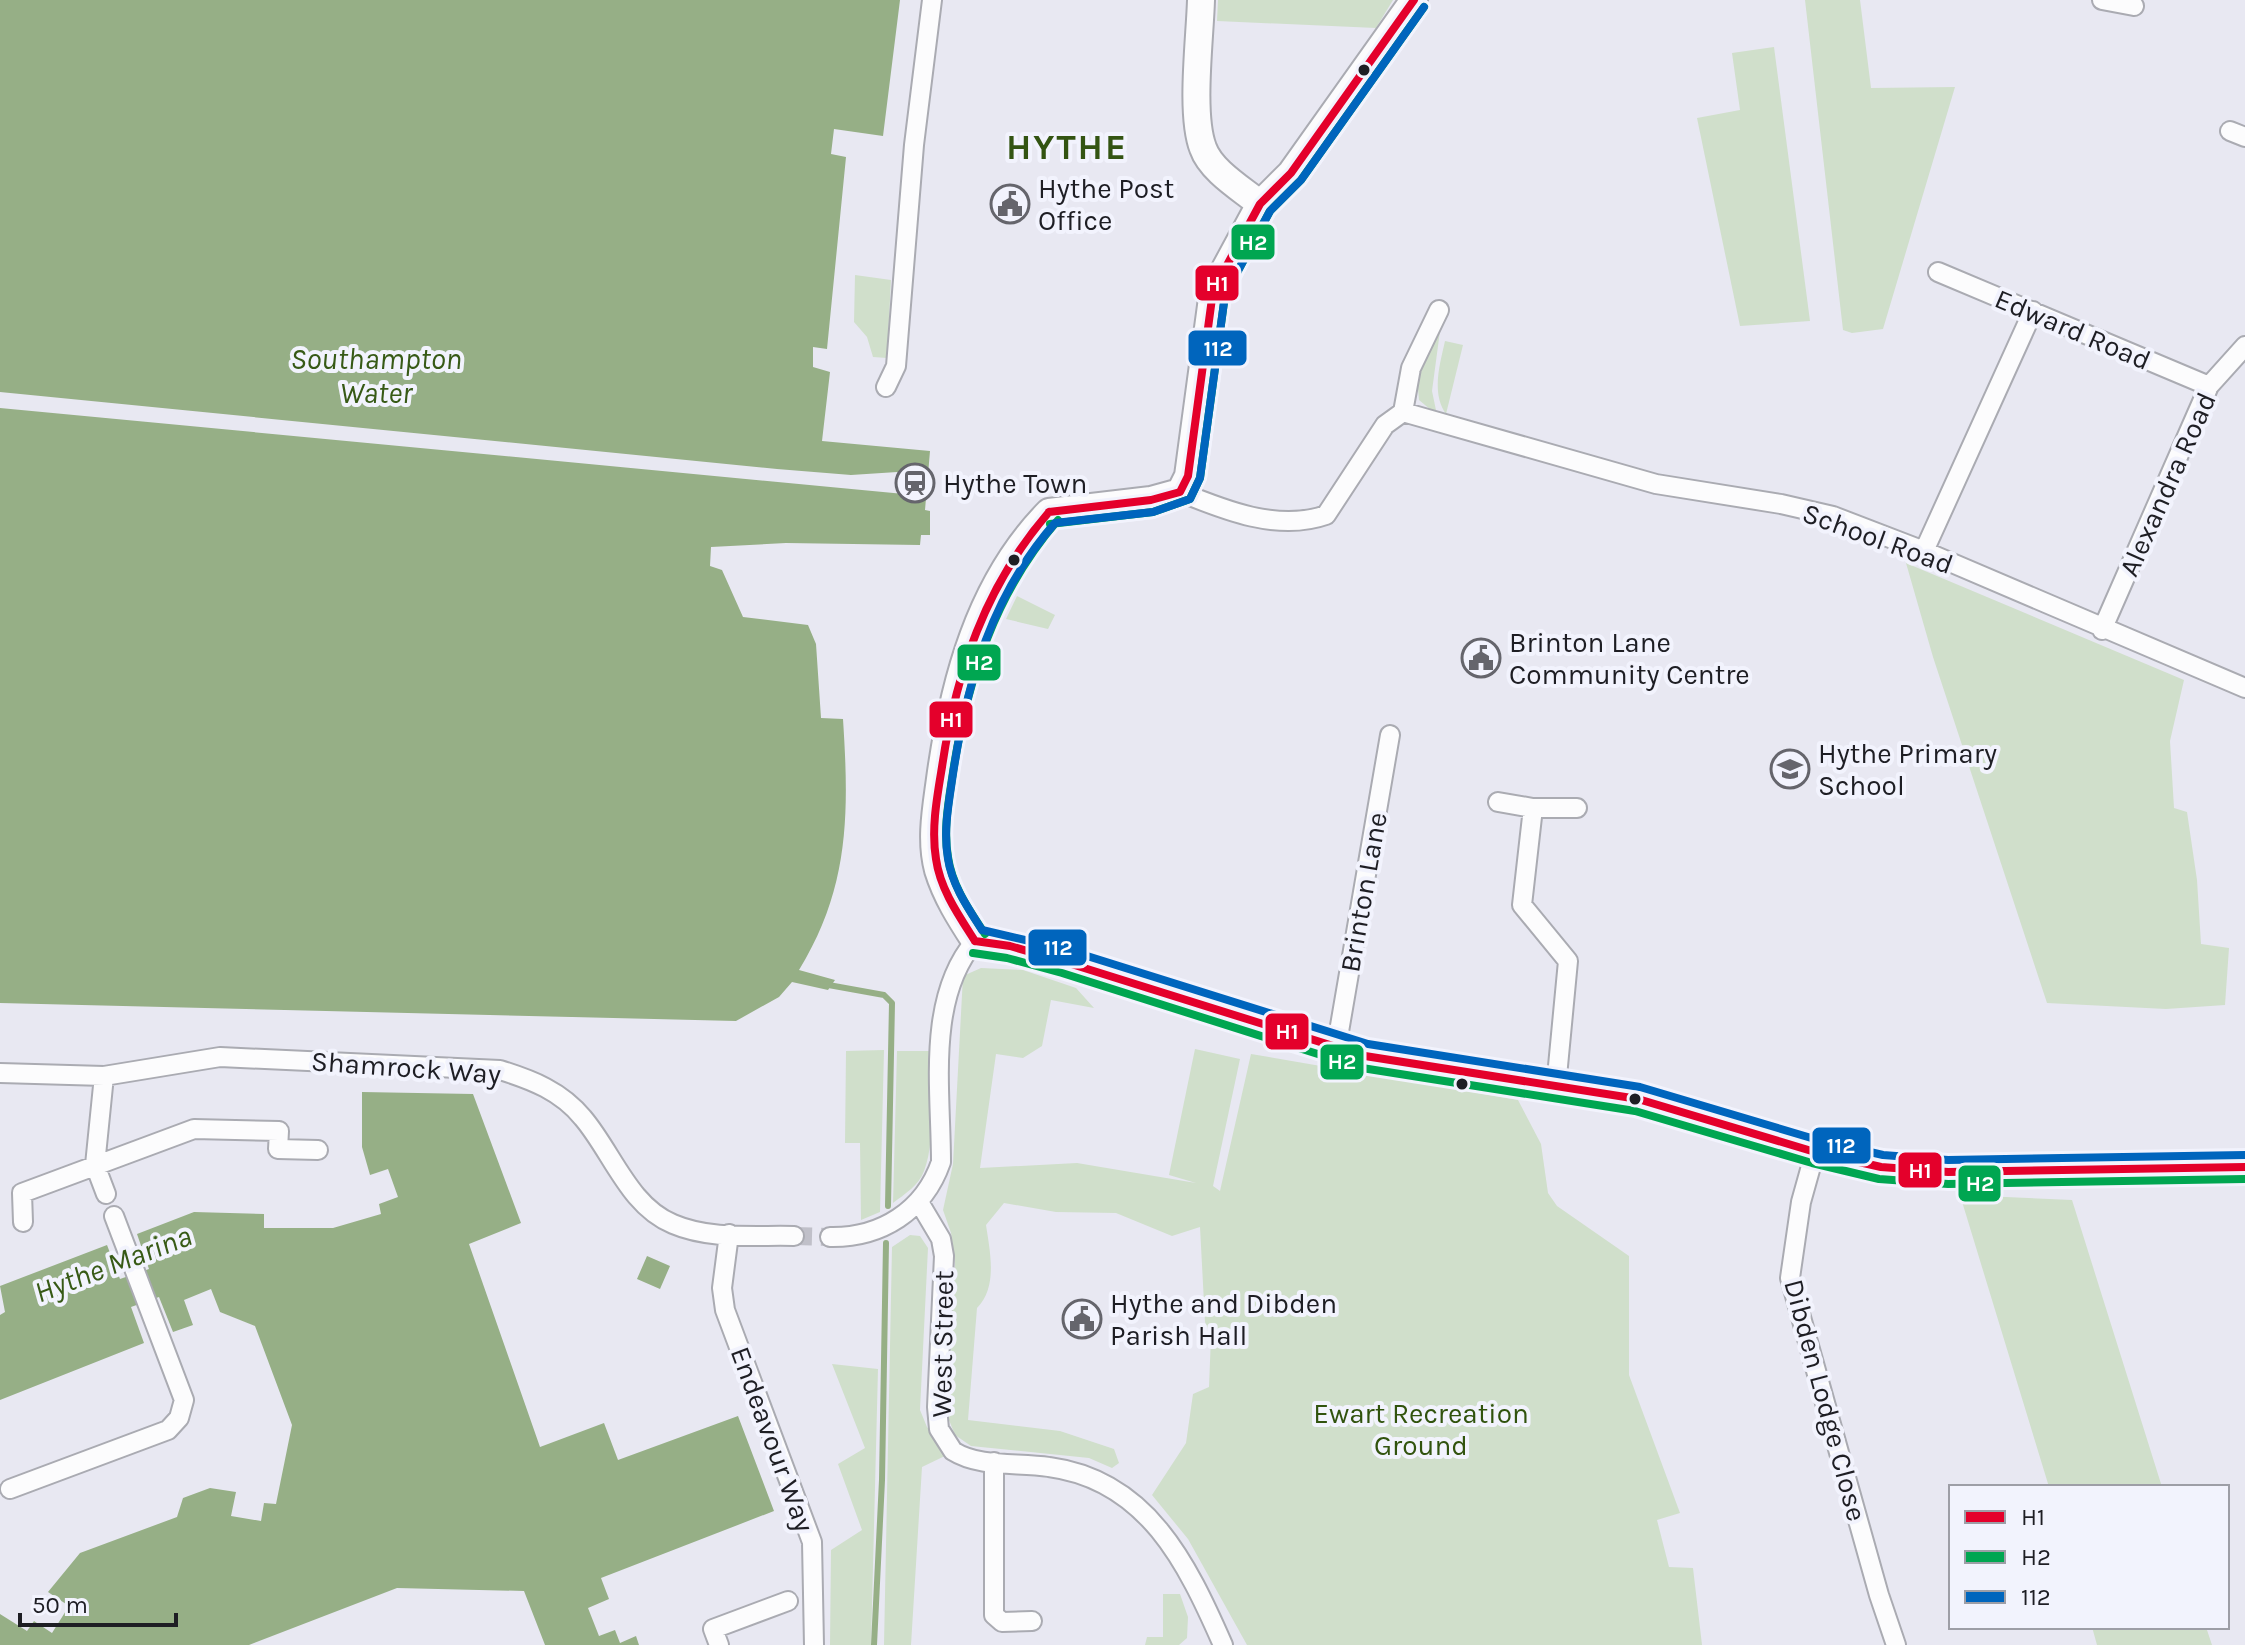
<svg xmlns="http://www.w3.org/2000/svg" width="2245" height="1645" font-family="Karla,sans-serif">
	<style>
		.green { fill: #d0dfcb }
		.water { fill: #96af86 }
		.pier { fill: #e8e8f2 }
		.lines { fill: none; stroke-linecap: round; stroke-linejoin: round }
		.stream { stroke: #96af86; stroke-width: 6 }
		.street-tunnel { stroke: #c0c0c9; stroke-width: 18; stroke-dasharray: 18 9; stroke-linecap: butt }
		.street-casing { stroke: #aaabb2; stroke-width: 22 }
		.secondary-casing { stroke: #aaabb2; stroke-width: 30 }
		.street { stroke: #fcfcfd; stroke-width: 18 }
		.secondary { stroke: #fcfcfd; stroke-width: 26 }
		.bus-1-casing { stroke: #f2f3fd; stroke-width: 14 }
		.bus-2-casing { stroke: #f2f3fd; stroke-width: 14 }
		.bus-3-casing { stroke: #f2f3fd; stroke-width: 14 }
		.bus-1 { stroke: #e4002b; stroke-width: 8 }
		.bus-2 { stroke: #00a651; stroke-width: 8 }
		.bus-3 { stroke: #0065bd; stroke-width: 8 }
		.bus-dot { fill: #1e1e24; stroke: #f2f3fd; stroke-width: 3 }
		.labels { text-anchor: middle; stroke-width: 8; stroke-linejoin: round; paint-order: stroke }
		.poi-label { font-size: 28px; fill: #1e1e24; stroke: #f2f3fd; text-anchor: start }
		.street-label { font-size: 28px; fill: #1e1e24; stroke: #f2f3fd }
		.park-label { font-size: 28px; fill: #31530e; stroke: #f2f3fd }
		.water-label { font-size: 30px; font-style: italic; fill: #375a16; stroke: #f2f3fd }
		.district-label { font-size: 36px; font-weight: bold; letter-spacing: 2px; fill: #335412; stroke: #f2f3fd }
		.line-badge { stroke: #f2f3fd; stroke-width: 3 }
		.badge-label { font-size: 22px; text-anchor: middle; font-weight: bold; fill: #fff }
	</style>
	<rect width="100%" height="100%" fill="#e8e8f2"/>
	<path class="green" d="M1218 0H1393L1376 28 1217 21Z
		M1805 0H1860L1871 88 1955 87 1883 329 1852 333 1843 330Z
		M1774 47 1810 321 1740 326 1697 118 1740 110 1732 53Z
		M855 275 891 280 887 358 873 357 867 337 854 322Z
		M1440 331 1432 391 1437 415 1419 400 1417 378Z
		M1445 341 1463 345 1446 414C1431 393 1440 364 1445 341Z
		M1906 563 2184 680 2170 741 2174 808 2187 812 2197 880 2201 944 2229 948 2225 1005 2166 1009 2047 1003 1933 657Z
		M1017 596 1055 615 1048 629 1006 619Z
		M981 968 1023 970 1076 988 1094 1008 1051 1000 1042 1046 1023 1058 996 1054 980 1168 1077 1163 1196 1183 1169 1175 1195 1049 1240 1059 1213 1186 1220 1191 1251 1054 1518 1100 1541 1144 1548 1193 1557 1206 1629 1256V1375L1680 1513 1657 1520 1669 1567 1693 1568 1702 1645H1247L1188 1539 1152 1495 1186 1443 1193 1394 1209 1387 1211 1336 1205 1322 1200 1227 1172 1236 1116 1213 1056 1212 1004 1203 986 1225C990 1252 998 1287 977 1308L968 1420 1060 1431 1114 1449 1119 1463 1112 1468 1089 1458 971 1446 955 1435 945 1410 955 1264 951 1233 943 1210 953 1164 963 976Z
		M884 1050 880 1212 861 1220 860 1143H845L846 1051Z
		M897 1051H932C931 1084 936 1141 924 1171 919 1185 905 1194 893 1203Z
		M1960 1195 2072 1200 2162 1487H2049Z
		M910 1235 920 1236 928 1248 920 1410 927 1427 949 1454 922 1467 911 1645H884L892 1247Z
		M832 1364 878 1369 871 1645H830L831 1550 862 1530 838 1464 865 1448Z
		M1163 1594H1180L1188 1617 1187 1638 1179 1645H1145L1147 1637H1163Z
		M2092 1627H2206L2212 1645H2097Z"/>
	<path class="water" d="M0 0H900L883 136 834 129 831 154 846 157 827 349 813 347V367L830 372 822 441 930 451 925 510 930 511V535H921L920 545 786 543 711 547 710 566 722 570 743 617 808 625 816 644 821 718 843 719C849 812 850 887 799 970L835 980 828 990 792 982 779 997 736 1021 0 1003Z
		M362 1092 473 1094 521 1223 469 1244 540 1447 604 1423 618 1460 738 1416 774 1511 601 1578 609 1599 588 1608 599 1636 615 1630 620 1643 636 1636 639 1645H545L524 1591 397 1588 249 1645H0V1614L27 1631 34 1621 52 1633 69 1606 48 1592 80 1553 177 1517 183 1498 210 1488 236 1492 231 1516 261 1521 264 1503 276 1504 292 1425 255 1326 220 1312 211 1289 184 1300 193 1325 173 1332 159 1297 131 1307 144 1343 0 1400V1315L5 1312 0 1286 107 1245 120 1279 149 1269 137 1234 194 1212 264 1214V1228H333L381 1214 379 1204 398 1197 388 1169 370 1175 362 1147Z
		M647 1256 670 1266 660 1289 637 1279Z"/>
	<path class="pier" d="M0 392 777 469 851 475 928 470 925 496 0 408Z"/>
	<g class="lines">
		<path class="stream" d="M823 984 884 995 892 1003 888 1206
			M874 1645 882 1480 886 1243"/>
		<path class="street-tunnel" d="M794 1236 830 1237"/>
		<g class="street-casing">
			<path id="street" d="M2102 0 2134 6
				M2230 131 2245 137
				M1938 272 2209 386
				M886 387 896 366 914 145 932 0
				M1403 412 1656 484 1781 504 1833 516 1924 551 2245 688
				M1403 412 1411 368 1439 310
				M1180 492C1224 510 1278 532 1326 515L1385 425 1403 412
				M1924 551 2033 311
				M2102 630 2209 386 2245 346
				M1498 802 1533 808 1522 905 1568 961 1556 1087
				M1533 808H1577
				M1336 1049 1390 735
				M0 1073 104 1076 220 1057 500 1070C532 1080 561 1091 583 1118 612 1152 629 1206 673 1224 710 1240 755 1235 794 1236
				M104 1076 95 1165 106 1194
				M1815 1152 1801 1202 1790 1278 1879 1595 1896 1645
				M919 1202 941 1239 944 1256 937 1407 939 1429 953 1451C980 1468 1018 1462 1049 1467 1147 1480 1187 1563 1223 1645
				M23 1222 22 1193 194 1129 279 1131 278 1149 318 1150
				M729 1234 722 1288 725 1310 812 1542 814 1645
				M830 1237C881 1238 924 1211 941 1162 941 1090 926 999 975 941
				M994 1462V1615L1002 1622 1032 1621
				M10 1489 168 1430 179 1418 184 1400 114 1216
				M719 1645 713 1629 788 1601"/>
		</g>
		<g class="secondary-casing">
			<path id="secondary" d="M1201 0C1200 38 1190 114 1203 148 1211 171 1242 189 1260 204
				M1414 0 1291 173 1260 204 1213 291 1188 476 1180 492 1151 500 1049 512C979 583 953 683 940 779 936 809 930 840 938 870 946 896 960 918 975 941L1010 946 1065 962 1365 1056 1638 1099 1815 1152 1881 1167 1948 1172 2245 1167"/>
		</g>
		<use href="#street" class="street"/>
		<use href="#secondary" class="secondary"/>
		<g class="bus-1-casing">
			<path id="bus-1" d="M1049 512 1151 500 1180 492 1188 476 1213 291 1260 204 1291 173 1414 0
				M975 941 1010 946 1065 962 1365 1056 1638 1099 1815 1152 1881 1167 1948 1172 2245 1167
				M975 941C959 916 940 889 936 859 931 829 937 797 942 767 956 672 985 586 1049 512"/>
		</g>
		<g class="bus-2-casing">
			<path id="bus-2" d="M1050 524 1153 512 1190 499 1200 478 1225 295 1270 211 1301 180 1424 7
				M985 934C970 911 952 886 948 857 943 829 949 799 953 772 968 677 995 593 1058 520
				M973 953 1007 958 1062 973 1362 1068 1635 1111 1812 1163 1879 1179 1948 1184 2245 1179"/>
		</g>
		<g class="bus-3-casing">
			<path id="bus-3" d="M1424 7 1301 180 1270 211 1225 295 1200 478 1190 499 1153 512 1055 523C992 595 967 681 953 774 949 801 943 831 948 859 952 885 968 908 982 930L1068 950 1368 1044 1640 1087 1818 1140 1883 1155 1948 1160 2245 1155"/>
		</g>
		<use href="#bus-1" class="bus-1"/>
		<use href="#bus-2" class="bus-2"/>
		<use href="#bus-3" class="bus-3"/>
	</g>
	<defs>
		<g id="civic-ring" transform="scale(2)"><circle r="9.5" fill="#f2f3fd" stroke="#65656c" stroke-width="1.5"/><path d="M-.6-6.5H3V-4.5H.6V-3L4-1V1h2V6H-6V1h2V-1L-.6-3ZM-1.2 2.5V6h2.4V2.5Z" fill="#65656c"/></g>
		<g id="station-ring" transform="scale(2)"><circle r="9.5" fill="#f2f3fd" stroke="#65656c" stroke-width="1.5"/><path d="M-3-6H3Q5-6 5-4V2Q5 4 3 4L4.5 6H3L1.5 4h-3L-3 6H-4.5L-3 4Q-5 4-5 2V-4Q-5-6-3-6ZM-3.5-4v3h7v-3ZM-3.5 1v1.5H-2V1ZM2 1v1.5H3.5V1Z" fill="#65656c"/></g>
		<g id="school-ring" transform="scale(2)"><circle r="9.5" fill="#f2f3fd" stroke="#65656c" stroke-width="1.5"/><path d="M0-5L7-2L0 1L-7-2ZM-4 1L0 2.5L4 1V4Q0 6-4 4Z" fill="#65656c"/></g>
	</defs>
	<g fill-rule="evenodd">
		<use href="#civic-ring" x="1010" y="204"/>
		<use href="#station-ring" x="915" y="483"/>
		<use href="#civic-ring" x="1481" y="658"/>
		<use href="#school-ring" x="1790" y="769"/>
		<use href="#civic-ring" x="1082" y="1319"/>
	</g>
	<g class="bus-dot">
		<circle cx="1364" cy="70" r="7"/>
		<circle cx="1014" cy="560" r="7"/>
		<circle cx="1462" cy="1084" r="7"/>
		<circle cx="1635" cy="1099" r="7"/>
	</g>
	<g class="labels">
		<g class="poi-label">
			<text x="1038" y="198">Hythe Post<tspan x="1038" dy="32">Office</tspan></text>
			<text x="943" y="493">Hythe Town</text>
			<text x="1509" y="652">Brinton Lane<tspan x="1509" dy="32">Community Centre</tspan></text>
			<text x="1818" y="763">Hythe Primary<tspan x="1818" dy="32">School</tspan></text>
			<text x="1110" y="1313">Hythe and Dibden<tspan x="1110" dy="32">Parish Hall</tspan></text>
		</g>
		<g class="street-label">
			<text transform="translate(2073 329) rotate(23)" y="10">Edward Road</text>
			<text transform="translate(2167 484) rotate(-66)" y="10">Alexandra Road</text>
			<text transform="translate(1878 538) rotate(20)" y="10">School Road</text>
			<text transform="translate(1363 892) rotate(-80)" y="10">Brinton Lane</text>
			<text transform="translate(406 1067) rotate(4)" y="10">Shamrock Way</text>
			<text transform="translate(942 1344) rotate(-89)" y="10">West Street</text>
			<text transform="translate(1826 1400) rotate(75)" y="10">Dibden Lodge Close</text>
			<text transform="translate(773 1439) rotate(70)" y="10">Endeavour Way</text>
		</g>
		<g class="park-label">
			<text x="1421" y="1423">Ewart Recreation<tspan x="1421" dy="32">Ground</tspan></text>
		</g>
		<g class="water-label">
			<text x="376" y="369">Southampton<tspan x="376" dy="34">Water</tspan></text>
			<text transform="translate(113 1264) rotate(-21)" y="10">Hythe Marina</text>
		</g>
		<g class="district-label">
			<text x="1067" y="159">HYTHE</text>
		</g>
	</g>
	<g class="line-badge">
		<rect x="1230" y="223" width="46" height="38" rx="8" fill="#00a651"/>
		<rect x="1194" y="264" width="46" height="38" rx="8" fill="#e4002b"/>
		<rect x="1187" y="329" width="61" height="38" rx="8" fill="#0065bd"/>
		<rect x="956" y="643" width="46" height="39" rx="8" fill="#00a651"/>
		<rect x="928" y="700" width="46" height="39" rx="8" fill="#e4002b"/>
		<rect x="1027" y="928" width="61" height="39" rx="8" fill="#0065bd"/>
		<rect x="1264" y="1012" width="46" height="39" rx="8" fill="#e4002b"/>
		<rect x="1319" y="1043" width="46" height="38" rx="8" fill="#00a651"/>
		<rect x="1811" y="1126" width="61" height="39" rx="8" fill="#0065bd"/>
		<rect x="1897" y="1151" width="46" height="38" rx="8" fill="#e4002b"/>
		<rect x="1957" y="1164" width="45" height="39" rx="8" fill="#00a651"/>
	</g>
	<g class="badge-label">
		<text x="1253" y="250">H2</text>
		<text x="1217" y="291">H1</text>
		<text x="1218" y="356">112</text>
		<text x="979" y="670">H2</text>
		<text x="951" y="727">H1</text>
		<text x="1058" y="955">112</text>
		<text x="1287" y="1039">H1</text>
		<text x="1342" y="1069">H2</text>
		<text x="1841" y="1153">112</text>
		<text x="1920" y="1178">H1</text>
		<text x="1980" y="1191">H2</text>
	</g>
	<rect x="1949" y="1485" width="280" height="144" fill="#f2f3fd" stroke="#9d9ea6" stroke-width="2"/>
	<rect x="1965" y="1511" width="40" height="12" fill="#e4002b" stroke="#9d9ea6" stroke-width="2"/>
	<text x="2021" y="1525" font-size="24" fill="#1e1e24">H1</text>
	<rect x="1965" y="1551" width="40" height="12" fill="#00a651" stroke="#9d9ea6" stroke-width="2"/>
	<text x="2021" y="1565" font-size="24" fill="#1e1e24">H2</text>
	<rect x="1965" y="1591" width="40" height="12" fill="#0065bd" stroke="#9d9ea6" stroke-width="2"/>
	<text x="2021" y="1605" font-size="24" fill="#1e1e24">112</text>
	<path d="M20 1613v12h156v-12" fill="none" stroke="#1e1e24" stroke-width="4"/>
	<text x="32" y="1613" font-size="24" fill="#1e1e24" stroke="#f2f3fd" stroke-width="6" paint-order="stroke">50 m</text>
</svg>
